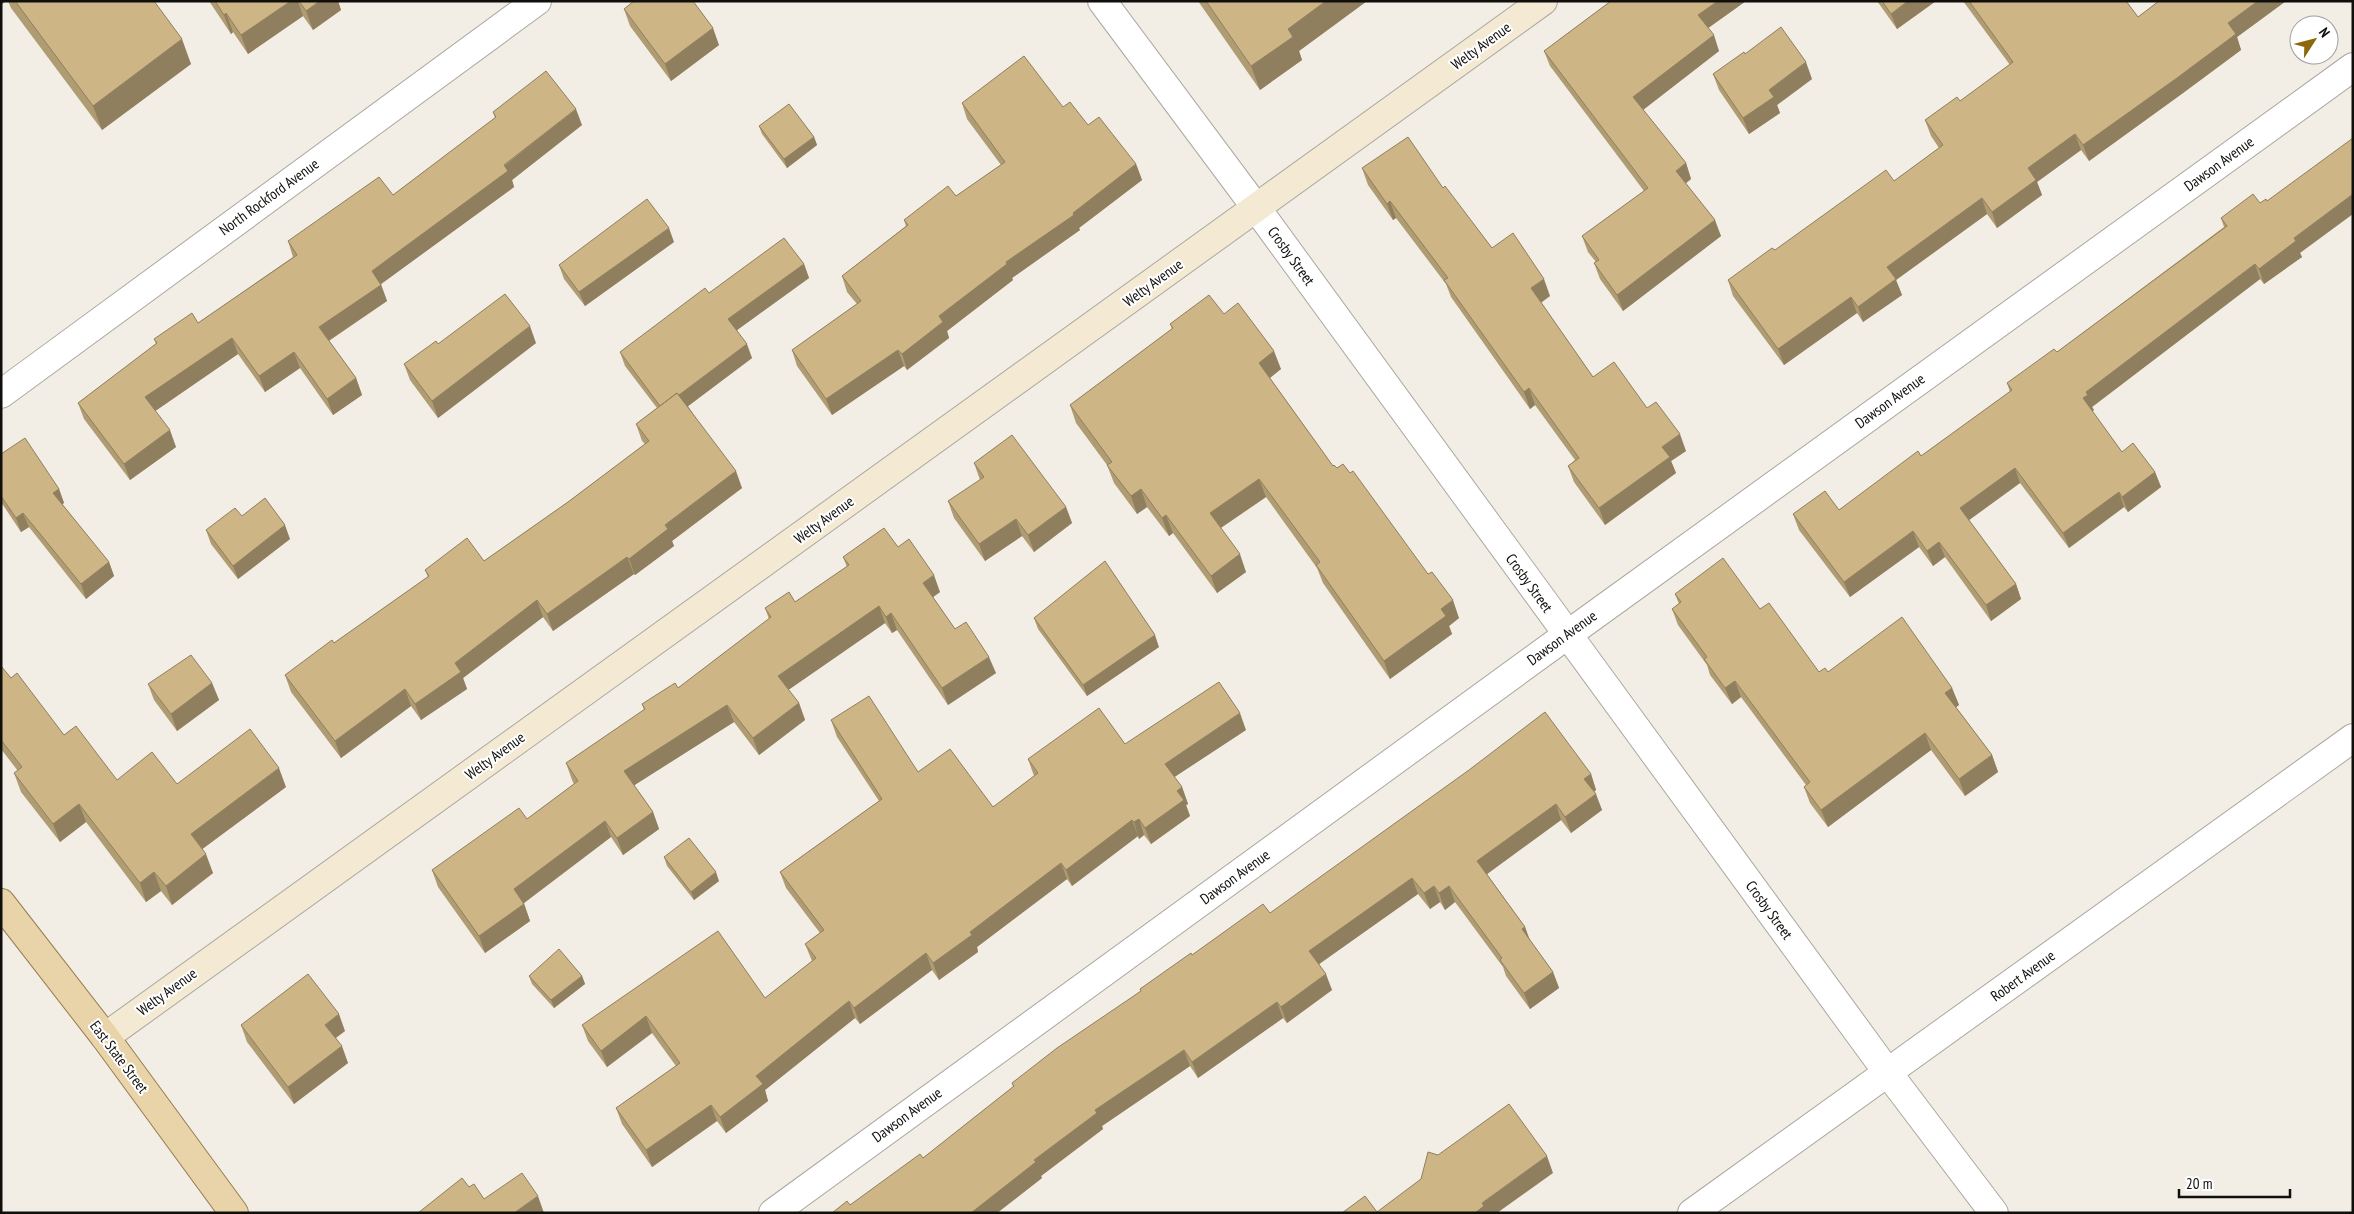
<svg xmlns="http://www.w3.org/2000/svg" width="2354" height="1214" font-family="'PT Sans Narrow',sans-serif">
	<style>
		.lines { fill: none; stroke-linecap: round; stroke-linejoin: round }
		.street-casing { stroke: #aba8a0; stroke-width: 30 }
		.secondary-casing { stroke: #aba8a0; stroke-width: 30 }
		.primary-casing { stroke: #947d4e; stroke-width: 30 }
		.street { stroke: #fff; stroke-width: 28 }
		.secondary { stroke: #f4ead4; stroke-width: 28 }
		.primary { stroke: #e9d4aa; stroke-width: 28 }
		.wall { fill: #b09c73 }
		.shaded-wall { fill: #907f5e }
		.building { fill: #cdb586; stroke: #907f5e }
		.labels { text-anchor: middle; stroke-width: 4; stroke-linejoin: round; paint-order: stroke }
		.street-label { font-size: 15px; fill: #100f0c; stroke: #fff }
	</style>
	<rect width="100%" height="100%" fill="#f2eee6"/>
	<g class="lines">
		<g class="street-casing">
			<path id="street" d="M1102 1 1257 209 1888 1073 1994 1213
				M1 394 537 1
				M773 1213 1567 635 2353 67
				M1692 1213 2353 738"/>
		</g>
		<g class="secondary-casing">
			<path id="secondary" d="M105 1037 1543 1"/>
		</g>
		<g class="primary-casing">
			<path id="primary" d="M1 903 105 1037 234 1213"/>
		</g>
		<use href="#street" class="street"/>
		<use href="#secondary" class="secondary"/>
		<use href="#primary" class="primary"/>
	</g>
	<path class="wall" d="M8 1H154L191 64 102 130 11 8Z
		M209 1H338L341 10 313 30 303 16 248 54 233 32 231 34Z
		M1198 1H1367L1299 51 1302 60 1260 90Z
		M1611 1H1746L1708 28 1719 51 1643 110 1686 163 1691 179 1686 183 1721 236 1623 311 1600 279 1594 263 1596 262 1588 252 1582 236 1644 191 1550 66 1544 51Z
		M1877 1H1936L1897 29Z
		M1963 1H2126L2138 17 2159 1H2286L2237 37 2241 50 2183 93 2089 161 2081 150 2037 182 2042 195 1997 228 1987 214 1896 280 1902 295 1863 322 1857 313 1784 365 1733 296 1728 280 1775 250 1894 181 1939 148 1931 136 1925 120 1960 101 2010 65Z
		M624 9 719 45 671 81 630 26Z
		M1745 54 1812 79 1777 105 1780 113 1749 134 1719 90 1713 74Z
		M962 103 1063 107 1088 125 1136 164 1142 180 1079 228 1080 230 1012 278 1013 280 947 331 949 338 907 370 904 366 832 415 797 366 792 350 857 304 847 292 842 276 906 226 904 220 956 196 1001 165 967 119Z
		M493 112 582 125 512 180 514 187 381 284 387 301 329 341 356 378 362 395 333 415 300 368 265 392 238 354 155 411 176 447 130 480 84 419 78 403 156 344 154 339 198 323 293 257 288 241 393 195 495 118Z
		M759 126 814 137 817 145 787 168 762 134Z
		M1362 168 1443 188 1492 248 1550 296 1541 303 1593 377 1647 408 1686 451 1671 461 1676 473 1605 525 1574 482 1568 466 1575 460 1535 405 1530 409 1451 297 1446 284 1396 218 1393 220 1368 185Z
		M2260 203 2300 253 2302 257 2264 284 2260 279 2092 407 2094 410 2092 411 2122 452 2155 472 2161 487 2128 512 2124 507 2069 548 2020 483 1969 520 2016 584 2021 599 1991 621 1945 557 1933 566 1919 547 1850 597 1799 530 1793 514 1839 510 1921 456 2010 392 2007 383 2057 352 2224 227 2221 218Z
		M674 242 585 306 564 279 559 265Z
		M804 264 809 278 737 330 752 358 688 406 742 488 672 541 674 546 635 575 634 574 553 631 543 617 463 678 467 689 421 720 411 706 341 758 291 692 285 675 334 643 428 577 425 570 484 561 568 502 645 444 642 441 636 424 657 408 625 366 620 352 709 293Z
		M1224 314 1281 369 1270 378 1333 466 1459 618 1449 626 1452 634 1390 679 1323 583 1317 568 1266 497 1221 528 1246 572 1217 593 1173 533 1169 536 1147 507 1137 514 1114 483 1107 465 1076 423 1070 405 1172 329 1170 324Z
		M536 343 438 418 410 380 404 364 438 344Z
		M1 454 59 489 64 503 62 504 109 562 114 576 86 599 29 527 21 532 1 502Z
		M974 463 1066 507 1072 523 1034 552 1022 536 985 561 954 518 948 501 980 480Z
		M242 516 290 539 238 579 211 544 206 530Z
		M898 547 940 592 933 597 955 629 996 673 948 705 897 630 892 633 885 623 788 690 799 703 805 720 759 755 734 722 634 785 653 812 659 829 623 855 611 837 524 903 530 921 485 953 438 887 432 870 527 819 574 784 572 780 566 763 644 710 642 704 678 688 769 619 765 608 795 602 847 567 843 557Z
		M1675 594 1760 609 1819 672H1828L1952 688 1959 705 1956 707 1992 755 1998 772 1965 796 1931 750 1828 827 1810 803 1804 787 1806 785 1741 697 1732 704 1710 675 1707 665 1678 625 1672 609 1679 604Z
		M1034 618 1159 647 1087 696 1038 629Z
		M1 666 11 678 64 735 117 780 177 784 286 787 202 849 213 873 172 905 161 891 146 902 86 822 60 842 21 792 14 773 18 771 1 749Z
		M212 683 219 700 177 731 154 700 148 684Z
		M831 720 918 772 993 807 1034 776 1028 759 1125 744 1246 730 1174 777 1182 787 1188 804 1186 805 1190 816 1151 844 1144 835 1139 839 1138 836 1072 886 1067 879 977 947 978 952 939 980 932 970 860 1024 855 1018 765 1090 768 1101 726 1133 717 1121 652 1167 622 1124 616 1108 676 1066 652 1033 607 1067 588 1041 582 1025 765 998 812 961 805 944 820 933 786 888 780 872 879 801 837 737Z
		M1591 774 1596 790 1594 792 1602 810 1571 833 1561 820 1487 874 1525 927 1529 939 1553 972 1559 988 1530 1009 1506 976 1503 967 1455 902 1445 910 1440 902 1430 909 1418 894 1319 964 1332 990 1287 1023 1283 1018 1198 1078 1190 1066 1102 1126 1103 1129 1041 1176 1042 1178 997 1213H832L850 1205 923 1158 1013 1087 1012 1083 1141 991 1140 989 1192 955 1270 913Z
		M664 857 719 881 694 900 667 866Z
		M529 976H582L585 984 554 1008 532 984Z
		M241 1025 345 1031 336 1038 348 1063 294 1104 247 1042Z"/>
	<path class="shaded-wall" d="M1 1H6L1 5Z
		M291 1H298L303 16 248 54 241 35Z
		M320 1H338L341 10 313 30 306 11Z
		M1326 1H1367L1299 51 1302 60 1260 90 1251 66 1288 29Z
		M1718 1H1746L1704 31 1698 15Z
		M1908 1H1936L1897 29 1891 14Z
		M2258 1H2286L2237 37 2241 50 2183 93 2089 161 2083 145 2228 23Z
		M226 13 233 32 231 34 224 15Z
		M713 28 719 45 671 81 665 64Z
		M1714 35 1719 51 1639 113 1633 97Z
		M182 39 191 64 102 130 93 106Z
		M1806 62 1812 79 1777 105 1780 113 1749 134 1743 118 1769 90Z
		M576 109 582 125 512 180 514 187 377 287 372 271Z
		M2075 134 2081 150 2037 182 2042 195 1997 228 1992 212 2028 168Z
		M814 137 817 145 787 168 784 159Z
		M1686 163 1691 179 1681 187 1676 171Z
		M1136 164 1142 180 1079 228 1080 230 1012 278 1013 280 947 331 949 338 907 370 902 354 939 316 1006 262 1073 213Z
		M2353 194V214L2300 253 2302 257 2264 284 2259 269 2294 238Z
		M1982 198 1987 214 1896 280 1902 295 1863 322 1858 307 1887 267Z
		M1390 201 1396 218 1393 220 1387 204Z
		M1715 220 1721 236 1623 311 1617 295Z
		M669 228 674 242 585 306 579 292Z
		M804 264 809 278 733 333 728 319Z
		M2255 264 2260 279 2092 407 2094 410 2089 414 2083 398 2086 392Z
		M1544 279 1550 296 1537 305 1531 288Z
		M381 285 387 301 325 343 319 327Z
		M1851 297 1857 313 1784 365 1778 349Z
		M530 326 536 343 438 418 432 401Z
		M232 338 238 354 151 414 145 397Z
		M747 344 752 358 667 422 662 408Z
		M898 350 904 366 832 415 826 399Z
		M1274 351 1281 369 1266 381 1259 363Z
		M294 352 300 368 265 392 259 376Z
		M356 378 362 395 333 415 327 399Z
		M1529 388 1535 405 1530 409 1524 392Z
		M170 430 176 447 130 480 124 464Z
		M1680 434 1686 451 1671 461 1676 473 1605 525 1599 508 1662 447Z
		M2015 468 2020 483 1965 523 1960 508Z
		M736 471 742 488 672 541 674 546 635 575 629 559 665 525Z
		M2155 472 2161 487 2128 512 2122 497Z
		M1259 479 1266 497 1216 531 1210 513Z
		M59 489 64 503 58 507 53 493Z
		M1141 489 1147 507 1137 514 1131 496Z
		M2119 492 2124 507 2069 548 2063 533Z
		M1066 507 1072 523 1034 552 1028 535Z
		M23 513 29 527 21 532 16 518Z
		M1166 515 1173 533 1169 536 1162 518Z
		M1016 519 1022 536 985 561 979 544Z
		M285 525 290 539 238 579 233 566Z
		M1913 531 1919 547 1850 597 1844 582Z
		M1939 542 1945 557 1933 566 1927 551Z
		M1240 554 1246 572 1217 593 1211 576Z
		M627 557 634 574 553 631 547 614Z
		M109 562 114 576 86 599 81 584Z
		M934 575 940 592 929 600 923 583Z
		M2016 584 2021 599 1991 621 1986 605Z
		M537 600 543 617 463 678 467 689 421 720 415 704 455 663Z
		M1453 600 1459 618 1449 626 1452 634 1390 679 1384 661 1441 609Z
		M879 606 885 623 784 693 778 676Z
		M891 613 897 630 892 633 886 617Z
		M1155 635 1159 647 1087 696 1083 685Z
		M989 657 996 673 948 705 942 688Z
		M1735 681 1741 697 1732 704 1725 688Z
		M212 683 219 700 177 731 171 714Z
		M1952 688 1959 705 1952 710 1945 693Z
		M405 689 411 706 341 758 335 741Z
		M799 703 805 720 759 755 753 738Z
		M727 705 734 722 630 788 624 771Z
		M1240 713 1246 730 1170 780 1165 764Z
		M1925 733 1931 750 1828 827 1821 810Z
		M1992 755 1998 772 1965 796 1959 779Z
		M279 768 286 787 197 853 191 834Z
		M1591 774 1596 790 1590 795 1584 779Z
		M1182 787 1188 804 1186 805 1190 816 1151 844 1145 828 1177 791Z
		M1596 794 1602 810 1571 833 1565 817Z
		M79 804 86 822 60 842 53 824Z
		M1556 804 1561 820 1483 877 1477 861Z
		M653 812 659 829 623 855 617 838Z
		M1139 819 1144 835 1139 839 1134 822Z
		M1132 820 1138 836 1072 886 1066 870Z
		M605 821 611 837 520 906 514 889Z
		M206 854 213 873 172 905 166 886Z
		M1061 863 1067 879 977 947 978 952 939 980 933 963 970 932Z
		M154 872 161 891 146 902 140 883Z
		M716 872 719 881 694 900 691 892Z
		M1412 878 1418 894 1315 967 1309 951Z
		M1434 886 1440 902 1430 909 1424 893Z
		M1449 886 1455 902 1445 910 1439 893Z
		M524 904 530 921 485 953 479 936Z
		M1525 927 1531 943 1522 929Z
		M926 953 932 970 860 1024 854 1008Z
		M1553 972 1559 988 1530 1009 1524 993Z
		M1326 974 1332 990 1287 1023 1281 1007Z
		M582 976 585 984 554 1008 551 1000Z
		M849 1001 855 1018 765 1090 768 1101 726 1133 720 1117 756 1076Z
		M1277 1002 1283 1018 1198 1078 1192 1062Z
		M339 1014 345 1031 331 1041 325 1025Z
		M646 1016 652 1033 607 1067 601 1051Z
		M342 1046 348 1063 294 1104 288 1087Z
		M1184 1050 1190 1066 1102 1126 1103 1129 1041 1176 1042 1178 997 1213H971L1095 1110Z
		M711 1105 717 1121 652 1167 646 1150Z
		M1547 1156 1553 1173 1497 1213H1475L1482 1203Z
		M538 1196 544 1213H514Z"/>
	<path class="building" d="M15 1H154L182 39 93 106Z
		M215 1H291L241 35 226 13 224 15Z
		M299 1H320L306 11Z
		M634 1H693L713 28 665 64 624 9Z
		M1206 1H1326L1288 29 1293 37 1251 66Z
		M1611 1H1718L1698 15 1714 35 1633 97 1686 163 1676 171 1715 220 1617 295 1594 263 1599 260 1582 236 1648 188 1544 51Z
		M1882 1H1908L1891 14Z
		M1969 1H2126L2138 17 2159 1H2258L2228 23 2236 34 2177 78 2083 145 2075 134 2028 168 2036 180 1992 212 1982 198 1887 267 1896 279 1858 307 1851 297 1778 349 1728 280 1772 248 1775 250 1886 170 1894 181 1943 145 1925 120 1957 97 1960 101 2013 62Z
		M1781 27 1806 62 1769 90 1774 97 1743 118 1713 74 1744 52 1745 54Z
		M1024 56 1063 107 1070 102 1088 125 1099 117 1136 164 1073 213 1074 215 1006 262 1007 264 939 316 943 322 902 354 898 350 826 399 792 350 861 301 842 276 908 225 904 220 948 186 956 196 1005 162 962 103Z
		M546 71 576 109 504 165 508 171 372 271 381 285 319 327 356 378 327 399 294 352 259 376 232 338 145 397 170 430 124 464 78 403 157 343 154 339 192 313 198 323 297 255 288 241 379 177 393 195 496 117 493 112Z
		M789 104 814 137 784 159 759 126Z
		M1408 137 1443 188 1445 186 1492 248 1513 233 1544 279 1531 288 1593 377 1614 362 1647 408 1656 402 1680 434 1662 447 1670 457 1599 508 1568 466 1579 458 1529 388 1524 392 1444 280 1448 278 1390 201 1387 204 1362 168Z
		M2353 138V194L2294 238 2296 241 2259 269 2255 264 2086 392 2088 395 2083 398 2122 452 2133 443 2155 472 2122 497 2119 492 2063 533 2015 468 1960 508 2016 584 1986 605 1939 542 1927 551 1913 531 1844 582 1793 514 1825 491 1839 510 1918 451 1921 456 2012 390 2007 383 2054 349 2057 352 2227 226 2221 218 2253 194 2260 203 2266 199 2267 201Z
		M647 199 669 228 579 292 559 265Z
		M784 238 804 264 728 319 747 344 679 395 677 393 660 406 620 352 705 288 709 293Z
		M505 294 530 326 432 401 404 364 436 341 438 344Z
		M1209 295 1224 314 1238 303 1274 351 1259 363 1333 466 1334 465 1337 468 1343 464 1350 473 1353 471 1428 574 1432 572 1453 600 1441 609 1446 616 1384 661 1316 565 1320 562 1259 479 1210 513 1240 554 1211 576 1166 515 1162 518 1141 489 1131 496 1107 465 1112 462 1070 405 1173 328 1170 324Z
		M677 393 736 471 665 525 668 529 629 559 627 557 547 614 537 600 455 663 461 672 415 704 405 689 335 741 285 675 332 640 334 643 429 576 425 570 467 538 484 561 568 502 649 441 636 424Z
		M1012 435 1066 507 1028 535 1016 519 979 544 948 501 984 477 974 463Z
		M25 438 59 489 53 493 109 562 81 584 23 513 16 518 1 496V454Z
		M265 498 285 525 233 566 206 530 235 508 242 516Z
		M884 528 898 547 909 539 934 575 923 583 955 629 966 622 989 657 942 688 891 613 886 617 879 606 778 676 799 703 753 738 727 705 624 771 653 812 617 838 605 821 514 889 524 904 479 936 432 870 519 808 527 819 578 781 566 763 645 709 642 704 675 683 678 688 771 617 765 608 789 592 795 602 849 565 843 557Z
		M1723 558 1760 609 1769 603 1819 672 1825 668 1828 672 1902 617 1952 688 1945 693 1992 755 1959 779 1925 733 1821 810 1804 787 1810 782 1735 681 1725 688 1704 659 1707 657 1672 609 1681 602 1675 594Z
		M1105 561 1155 635 1083 685 1034 618Z
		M191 655 212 683 171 714 148 684Z
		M1 666 11 678 17 673 64 735 76 726 117 780 152 752 177 784 250 729 279 768 191 834 206 854 166 886 154 872 140 883 79 804 53 824 14 773 22 767 1 740Z
		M1219 682 1240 713 1165 764 1182 787 1177 791 1184 800 1145 828 1139 819 1134 822 1132 820 1066 870 1061 863 970 932 972 935 933 963 926 953 854 1008 849 1001 756 1076 763 1084 720 1117 711 1105 646 1150 616 1108 680 1063 646 1016 601 1051 582 1025 718 931 765 998 816 958 805 944 824 930 780 872 882 799 831 720 869 696 918 772 950 749 993 807 1038 773 1028 759 1099 708 1125 744Z
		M1545 712 1591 774 1584 779 1596 794 1565 817 1556 804 1477 861 1525 927 1522 929 1553 972 1524 993 1500 960 1502 958 1449 886 1439 893 1434 886 1424 893 1412 878 1309 951 1326 974 1281 1007 1277 1002 1192 1062 1184 1050 1095 1110 1097 1113 1034 1160 1036 1162 971 1213H832L847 1201 850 1205 920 1154 923 1158 1014 1086 1012 1083 1057 1048 1141 991 1140 989 1191 953 1192 955 1263 904 1270 913 1469 770Z
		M689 838 716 872 691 892 664 857Z
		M559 949 582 976 551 1000 529 976Z
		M308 974 339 1014 325 1025 342 1046 288 1087 241 1025Z
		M1509 1104 1547 1156 1482 1203 1484 1206 1475 1213H1342L1365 1196 1377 1212 1421 1179 1428 1152 1438 1155Z
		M522 1173 538 1196 514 1213H418L462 1178 469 1187 474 1184 484 1199Z"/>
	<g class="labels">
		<g class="street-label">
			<text transform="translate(1481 46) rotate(-36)" y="5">Welty Avenue</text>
			<text transform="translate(2219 164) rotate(-36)" y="5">Dawson Avenue</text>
			<text transform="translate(269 197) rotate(-36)" y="5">North Rockford Avenue</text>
			<text transform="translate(1291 256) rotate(54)" y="5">Crosby Street</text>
			<text transform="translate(1153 283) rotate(-36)" y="5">Welty Avenue</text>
			<text transform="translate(1890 401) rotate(-36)" y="5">Dawson Avenue</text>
			<text transform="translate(824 520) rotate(-36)" y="5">Welty Avenue</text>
			<text transform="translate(1529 583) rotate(54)" y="5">Crosby Street</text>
			<text transform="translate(1562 638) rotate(-36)" y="5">Dawson Avenue</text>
			<text transform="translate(495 756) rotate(-36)" y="5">Welty Avenue</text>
			<text transform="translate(1235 877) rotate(-36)" y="5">Dawson Avenue</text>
			<text transform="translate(1769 910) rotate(54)" y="5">Crosby Street</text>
			<text transform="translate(2023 976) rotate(-36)" y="5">Robert Avenue</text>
			<text transform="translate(167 992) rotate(-36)" y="5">Welty Avenue</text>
			<text transform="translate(119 1057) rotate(53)" y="5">East State Street</text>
			<text transform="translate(907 1115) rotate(-36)" y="5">Dawson Avenue</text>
		</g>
	</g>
	<rect width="2354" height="1214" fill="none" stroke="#100f0c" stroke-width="5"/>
	<g transform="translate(2314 40) rotate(54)"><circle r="24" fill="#ffffff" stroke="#9f9f9e"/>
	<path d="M0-4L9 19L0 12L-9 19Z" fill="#8d680b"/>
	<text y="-8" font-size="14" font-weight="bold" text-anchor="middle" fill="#100f0c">N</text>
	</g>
	<path d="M2179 1189v8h111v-8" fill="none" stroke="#100f0c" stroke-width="2.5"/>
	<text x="2186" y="1189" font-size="15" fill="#100f0c" stroke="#ffffff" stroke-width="4" paint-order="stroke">20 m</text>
</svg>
